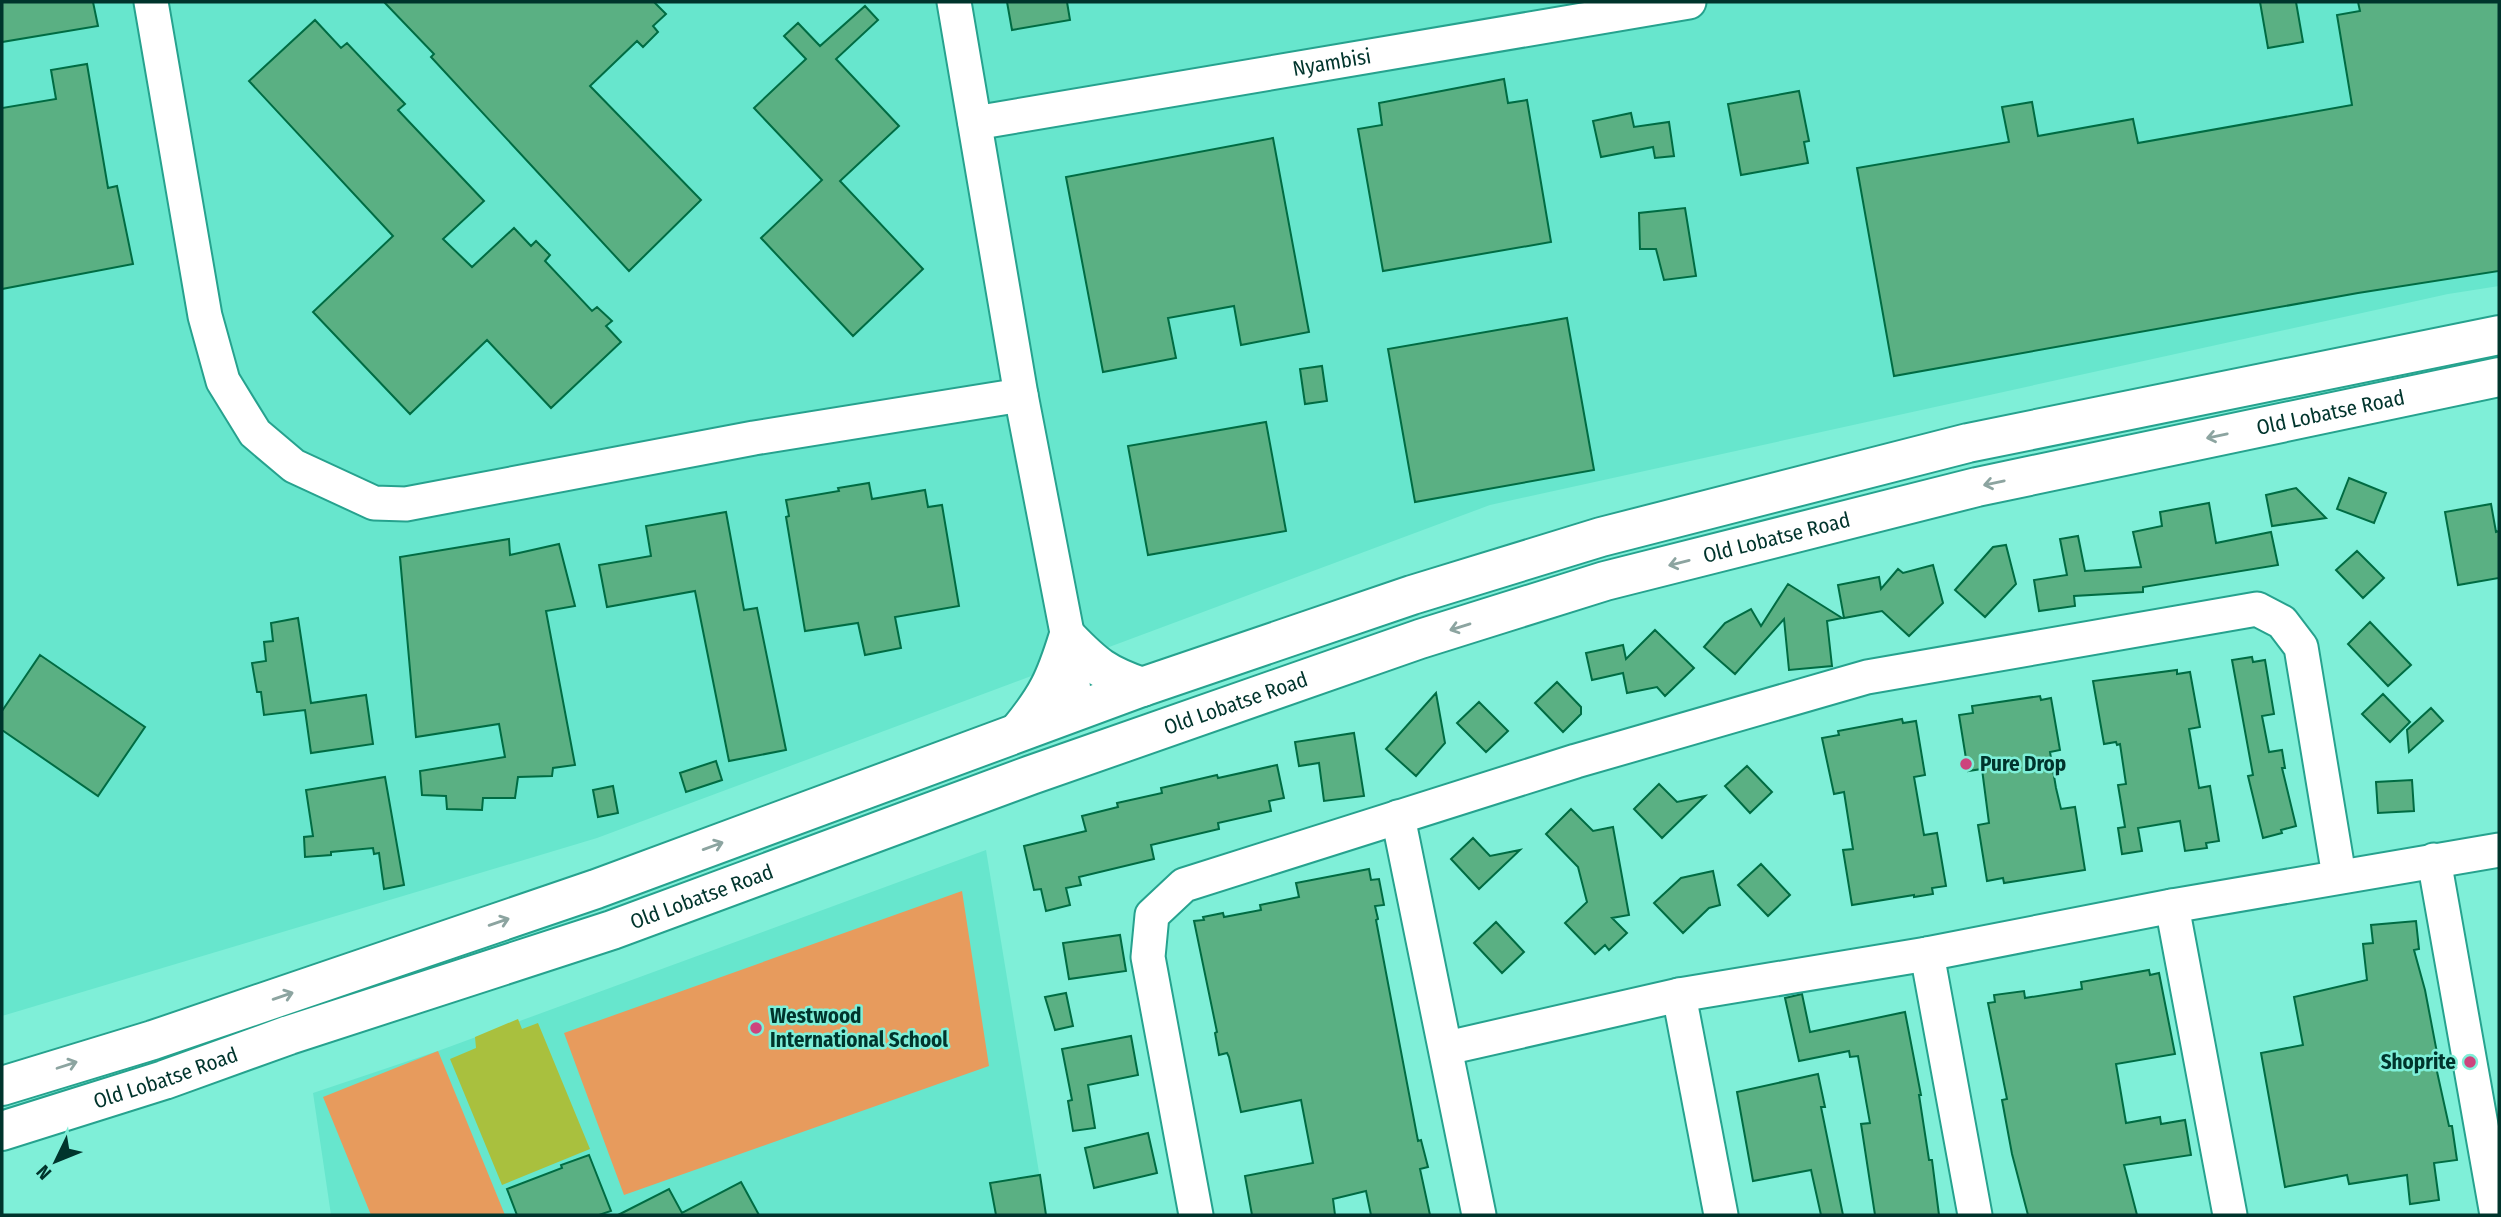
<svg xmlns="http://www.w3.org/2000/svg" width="2501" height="1217" font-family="'Fira Sans Condensed',sans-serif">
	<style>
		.built { fill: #67e6cd }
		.green { fill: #e79b5d }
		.water { fill: #a9c03e }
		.building { fill: #5ab083; stroke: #006c43; stroke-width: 2 }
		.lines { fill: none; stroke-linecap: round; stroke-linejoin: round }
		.minor-casing { stroke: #26a28e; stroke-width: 37 }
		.major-casing { stroke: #26a28e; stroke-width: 42 }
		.minor { stroke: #fff; stroke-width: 33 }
		.major { stroke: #fff; stroke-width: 38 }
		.oneway { stroke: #8ca4a0 }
		.poi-dot { fill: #cd447d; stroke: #7fefd8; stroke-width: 2.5 }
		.labels { text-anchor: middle; stroke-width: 5; stroke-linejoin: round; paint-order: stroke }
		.street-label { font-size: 21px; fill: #00342c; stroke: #7fefd8 }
		.poi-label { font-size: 21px; font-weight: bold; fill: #00342c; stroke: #7fefd8; text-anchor: start }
	</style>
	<rect width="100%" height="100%" fill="#7fefd8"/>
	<path class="built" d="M2 2H2499V286L2448 294 1490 505 597 838 2 1016Z
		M986 850 1046 1215H331L313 1093 438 1051Z"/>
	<path class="green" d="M962 891 989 1066 624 1195 564 1033Z
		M438 1051 505 1215H371L323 1097Z"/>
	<path class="water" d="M518 1019 522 1029 538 1023 590 1149 502 1185 450 1059 476 1048 475 1037Z"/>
	<path class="building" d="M2 2H93L98 26 2 42Z
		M384 2H654L666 14 653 26 658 32 643 47 637 41 590 86 701 200 629 271 431 57 434 54Z
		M1007 2H1067L1070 20 1012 30Z
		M2260 2H2296L2303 42 2268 48Z
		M2358 2H2499V271L2358 293 1894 376 1857 168 2009 142 2002 107 2032 102 2038 136 2133 119 2138 143 2352 105 2337 15 2360 11Z
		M865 6 878 20 836 59 899 126 840 181 923 269 853 336 761 238 822 180 754 108 806 59 784 36 798 23 820 46Z
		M315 20 341 48 347 43 381 79 405 104 398 110 484 201 443 239 472 267 514 228 531 246 536 241 550 255 545 261 592 311 597 307 612 321 606 326 621 342 551 408 487 340 410 414 313 312 393 236 249 81Z
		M87 64 108 188 117 186 133 264 2 289V108L56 99 51 70Z
		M1504 79 1508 103 1527 100 1551 242 1383 271 1358 129 1382 125 1379 103Z
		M1799 91 1809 141 1804 142 1808 163 1741 175 1728 104Z
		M1631 113 1634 127 1669 122 1674 156 1655 158 1653 147 1601 157 1593 121Z
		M1273 138 1309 332 1241 345 1234 306 1168 318 1176 358 1103 372 1066 177Z
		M1685 208 1696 276 1664 280 1656 249H1640L1639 213Z
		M1567 318 1594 470 1415 502 1388 349Z
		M1322 366 1327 401 1305 404 1300 369Z
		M1266 422 1286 531 1148 555 1128 446Z
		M2349 478 2386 493 2374 523 2337 509Z
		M869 483 872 499 925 490 928 507 942 505 959 606 895 617 901 648 865 655 858 623 805 631 786 517 789 516 786 500 839 491 838 488Z
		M2296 488 2326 518 2272 526 2266 495Z
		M2209 503 2216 543 2271 532 2278 565 2143 587V592L2074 596 2075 606 2039 611 2034 580 2067 575 2060 539 2078 536 2085 571 2141 567 2133 532 2162 526 2160 512Z
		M2491 504 2496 532 2499 531V578L2458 585 2445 512Z
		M726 512 744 610 757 608 786 750 729 761 695 591 607 607 599 565 651 556 646 526Z
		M509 539 510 555 559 544 575 606 546 611 575 765 553 768 552 776 518 777 515 798H483L482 810 447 809 446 796 422 795 420 771 505 757 499 724 416 737 400 557Z
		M2006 545 2016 584 1985 617 1955 590 1993 547Z
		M2357 551 2384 578 2363 598 2336 570Z
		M1933 565 1943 603 1909 636 1882 611 1844 618 1838 585 1879 577 1881 589 1898 569 1903 573Z
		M1788 584 1842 618 1827 621 1832 666 1789 670 1784 619 1735 674 1704 647 1725 623 1751 609 1761 626Z
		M298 618 311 703 366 695 373 744 311 753 305 710 264 715 261 692H257L252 663 266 661 264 642 273 641 271 623Z
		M2370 622 2411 665 2388 686 2348 644Z
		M1655 630 1694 668 1665 696 1657 687 1627 693 1623 673 1592 680 1586 653 1623 645 1626 659Z
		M40 655 145 727 98 796 2 730V711Z
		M2252 657 2253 662 2265 660 2274 714 2262 716 2269 752 2282 750 2285 768H2282L2296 826 2281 830 2282 833 2263 838 2248 776 2253 775 2232 660Z
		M2177 670V674L2190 672 2200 727 2189 729 2195 764 2199 788 2210 786 2219 841 2206 843 2207 848 2185 851 2180 821 2138 828 2142 851 2122 854 2118 828 2125 827 2118 785 2126 784 2120 744 2117 745 2116 742 2104 744 2093 681Z
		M1557 682 1581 707V714L1563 732 1535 703Z
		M1436 693 1445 743 1416 776 1386 749Z
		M2383 694 2410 722 2390 742 2362 714Z
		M2040 696 2041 700 2051 698 2060 750 2050 752 2056 788 2061 809 2075 807 2085 870 2004 883 2003 878 1987 881 1978 825 1989 823 1982 769 1968 771 1959 715 1973 713 1972 706Z
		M1479 702 1508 731 1486 752 1457 723Z
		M2431 708 2443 721 2409 752 2407 730Z
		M1902 719 1903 723 1916 721 1925 775 1914 777 1924 835 1937 833 1946 886 1932 888 1933 894 1914 897V895L1852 905 1843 850 1853 849 1844 792 1834 794 1822 738 1839 735 1838 731Z
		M1354 733 1364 796 1324 801 1319 763 1299 766 1295 742Z
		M716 761 722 780 686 792 680 773Z
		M1277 765 1284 798 1269 801 1271 811 1218 823 1219 829 1151 845 1154 859 1079 877 1081 885 1066 888 1070 905 1046 911 1041 889 1034 890 1024 846 1086 831 1082 816 1118 807 1117 803 1162 793 1161 788 1217 775 1218 778Z
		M1747 766 1772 792 1750 813 1725 786Z
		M385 777 404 885 384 889 379 853 374 854 373 848 331 852V855L305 857 304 837 313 836 306 790Z
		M2412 780 2414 811 2378 813 2376 782Z
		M1659 784 1677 802 1705 796 1662 838 1634 809Z
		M613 786 618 813 598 817 593 790Z
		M1571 809 1593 831 1613 827 1629 915 1612 918 1627 933 1609 950 1605 945 1595 954 1565 923 1587 902 1578 867 1546 834Z
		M1473 838 1490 856 1520 850 1479 889 1451 859Z
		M1761 864 1790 895 1768 916 1738 885Z
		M1369 869 1371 880 1379 879 1384 905 1375 906 1378 919 1376 920 1418 1141 1421 1140 1428 1167 1420 1169 1430 1215H1371L1366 1191 1333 1199 1335 1215H1252L1245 1176 1313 1163 1301 1100 1241 1112 1229 1057 1227 1053 1219 1055 1215 1033 1217 1032 1194 921 1204 920 1203 917 1223 913 1224 917 1261 910 1260 905 1299 897 1296 883Z
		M1713 871 1720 905 1709 908 1683 933 1654 903 1681 878Z
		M2416 921 2419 949 2414 950 2425 990 2438 1058H2434L2449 1126H2452L2457 1160 2434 1163 2439 1200 2410 1204 2407 1175 2349 1184 2347 1175 2285 1187 2261 1053 2303 1045 2294 997 2367 980 2363 944 2373 943 2371 925Z
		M1496 922 1524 952 1502 973 1474 943Z
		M1120 935 1126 971 1069 979 1063 943Z
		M2149 970 2150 975 2159 973 2175 1054 2116 1064 2126 1123 2160 1117 2161 1124 2185 1120 2191 1155 2124 1165 2137 1215H2028L2012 1154 2002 1100 2007 1099 1988 1003 1995 1002 1994 995 2024 991 2025 998 2082 989 2081 982Z
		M1066 993 1073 1026 1055 1030 1045 997Z
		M1802 994 1810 1032 1905 1012 1921 1095H1919L1929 1160H1932L1939 1215H1875L1861 1124 1870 1123 1858 1056 1850 1057 1849 1051 1799 1061 1785 998Z
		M1131 1036 1138 1075 1088 1085 1095 1128 1073 1131 1068 1101 1072 1100 1062 1049Z
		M1818 1074 1825 1107H1821L1843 1215H1821L1811 1170 1753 1181 1737 1092Z
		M1148 1133 1157 1173 1094 1188 1085 1148Z
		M589 1155 611 1211 599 1215H517L507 1189 562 1168 561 1165Z
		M1040 1175 1046 1215H996L990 1183Z
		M741 1182 759 1215H618L669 1189 682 1213Z"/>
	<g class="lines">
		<g class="minor-casing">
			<g id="minor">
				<path d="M151 2 205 316 223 381 255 433 294 466 374 503 406 504 754 438 1021 395"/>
				<path d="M954 2 1021 395 1068 638 1076 710"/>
				<path id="s1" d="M975 123 1689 2"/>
				<path d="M1398 817 1479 1215"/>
				<path d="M2434 860 2497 1215"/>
				<path d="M2172 906 2230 1215"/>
				<path d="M1927 954 1975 1215"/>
				<path d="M1679 995 1721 1215"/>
				<path d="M1447 1048 1679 995 1927 954 2172 906 2499 850"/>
				<path d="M1196 1215 1148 957 1152 915 1184 885 1576 761 1867 677 2257 609 2282 622 2301 647 2339 876"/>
			</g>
		</g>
		<g class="major-casing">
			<g id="major">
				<path d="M1019 731C1047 697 1055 680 1068 638 1095 666 1105 674 1142 687"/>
				<path d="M2 1086 153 1040 596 889 1142 687 1412 595 1601 537 1968 443 2499 335"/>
				<path id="s2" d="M2 1131 164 1080 289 1035 612 930 1031 775 1420 639 1605 581 1977 487 2499 377"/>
			</g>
		</g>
		<use href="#minor" class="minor"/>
		<use href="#major" class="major"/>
	</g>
	<defs><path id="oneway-shaft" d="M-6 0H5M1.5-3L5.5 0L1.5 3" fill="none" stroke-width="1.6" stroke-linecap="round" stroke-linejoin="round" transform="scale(1.75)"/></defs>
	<g class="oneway">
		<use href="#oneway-shaft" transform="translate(2217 436) rotate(168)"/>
		<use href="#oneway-shaft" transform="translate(1994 483) rotate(168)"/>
		<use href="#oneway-shaft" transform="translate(1679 563) rotate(166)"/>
		<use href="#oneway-shaft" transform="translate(1460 627) rotate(163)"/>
		<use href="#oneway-shaft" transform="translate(713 846) rotate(-20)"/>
		<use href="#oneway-shaft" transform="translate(499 922) rotate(-19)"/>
		<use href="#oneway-shaft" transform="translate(283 996) rotate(-19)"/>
		<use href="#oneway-shaft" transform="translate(67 1065) rotate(-18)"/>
	</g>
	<g class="poi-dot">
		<circle cx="1966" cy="764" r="7"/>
		<circle cx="756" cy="1028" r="7"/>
		<circle cx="2470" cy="1062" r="7"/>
	</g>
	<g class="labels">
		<g class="street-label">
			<text dy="7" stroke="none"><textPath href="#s1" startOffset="362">Nyambisi</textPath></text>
			<text dy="7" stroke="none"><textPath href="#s2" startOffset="2440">Old Lobatse Road</textPath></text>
			<text dy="7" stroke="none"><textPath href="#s2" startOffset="1872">Old Lobatse Road</textPath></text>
			<text dy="7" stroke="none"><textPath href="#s2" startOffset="1306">Old Lobatse Road</textPath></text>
			<text dy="7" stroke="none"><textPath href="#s2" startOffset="738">Old Lobatse Road</textPath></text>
			<text dy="7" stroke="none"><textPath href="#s2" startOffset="172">Old Lobatse Road</textPath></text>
		</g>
		<g class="poi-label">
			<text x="1980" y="771">Pure Drop</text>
			<text x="770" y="1023">Westwood<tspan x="770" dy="24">International School</tspan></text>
			<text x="2456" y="1069" text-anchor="end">Shoprite</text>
		</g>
	</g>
	<rect width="2501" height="1217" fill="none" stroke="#00342c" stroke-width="7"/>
	<g transform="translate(56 1161) rotate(227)" stroke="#7fefd8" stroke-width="5" paint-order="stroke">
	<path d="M0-5L12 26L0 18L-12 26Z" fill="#00342c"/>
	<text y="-10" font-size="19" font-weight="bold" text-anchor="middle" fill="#00342c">N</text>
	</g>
</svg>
